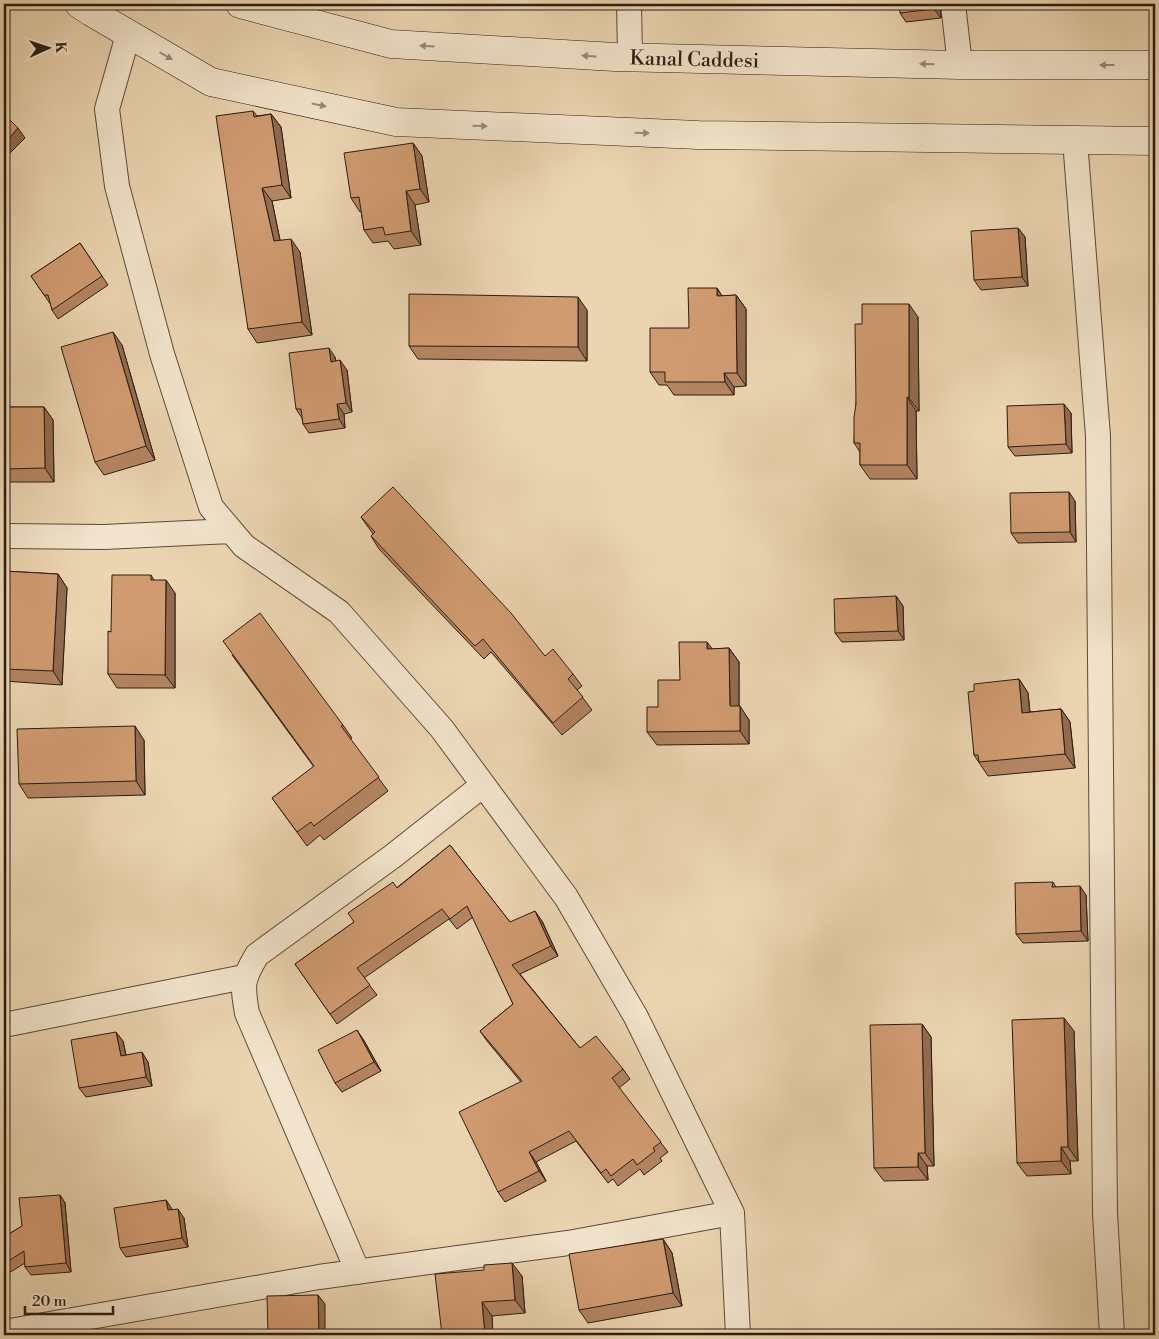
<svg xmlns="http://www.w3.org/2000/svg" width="1159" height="1339" font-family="'Libre Bodoni',serif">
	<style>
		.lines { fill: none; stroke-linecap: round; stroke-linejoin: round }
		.minor-casing { stroke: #5c4a3a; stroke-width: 26 }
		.secondary-casing { stroke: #2c1c13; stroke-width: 29 }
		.minor { stroke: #f2e4cc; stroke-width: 24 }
		.secondary { stroke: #f2e4cc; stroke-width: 28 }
		.wall { fill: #b48561; stroke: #2c1c13 }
		.shaded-wall { fill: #926c4f; stroke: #2c1c13 }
		.building { fill: #d19b71; stroke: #2c1c13 }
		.oneway { fill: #998a79 }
		.labels { text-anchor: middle; stroke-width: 4; stroke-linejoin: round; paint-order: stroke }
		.street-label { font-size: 20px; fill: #2c1c13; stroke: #f2e4cc }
	</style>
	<rect width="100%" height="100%" fill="#ebd5b1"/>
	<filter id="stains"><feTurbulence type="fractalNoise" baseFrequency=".004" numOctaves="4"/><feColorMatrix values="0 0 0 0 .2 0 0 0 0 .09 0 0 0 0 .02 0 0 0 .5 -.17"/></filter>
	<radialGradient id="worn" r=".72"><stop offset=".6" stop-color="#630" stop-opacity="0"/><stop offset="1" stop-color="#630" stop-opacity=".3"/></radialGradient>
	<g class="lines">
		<g class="minor-casing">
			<path id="minor" d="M629 4 630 57
				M953 4 960 65
				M128 35 107 109 117 186 162 354 211 507 244 546 339 612 442 729 566 897 636 1017 732 1213 738 1335
				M1075 140 1098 436 1105 1213 1112 1335
				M4 536 104 537 231 531
				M4 1025 244 977
				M358 1272 247 1013C242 984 242 980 257 955L393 856 483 785
				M4 1332 319 1277 568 1243 732 1213"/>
		</g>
		<g class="secondary-casing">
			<g id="secondary">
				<path d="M79 4 91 12 211 82 396 122 698 135 1155 141"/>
				<path id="s1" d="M240 4 391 44 615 57 960 65H1155"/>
			</g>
		</g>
		<use href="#minor" class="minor"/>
		<use href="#secondary" class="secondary"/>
	</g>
	<path class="wall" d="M372 4H412L374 6Z
		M940 4 941 18 906 22 900 13Z
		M1099 4H1118L1100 5Z
		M253 111 257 116 271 114 281 127 291 198 272 201 280 240 300 252 312 335 257 343 248 329Z
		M413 143 422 156 429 202 415 205 421 245 394 249 388 241 373 243 364 230 361 211 360 212 351 198Z
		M1018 228 1025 237 1028 286 981 290 974 280Z
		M80 243 108 285 58 319 52 310 51 305 31 276Z
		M717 288 722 296 736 295 746 309V386L734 387V395H674L667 385H659L650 372 689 328Z
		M587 310V361L418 359 409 346Z
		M918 317 919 411H916L917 479H870L860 465V452L854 443 856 404 862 324Z
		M122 345 155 460 104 475 95 462Z
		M335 357 336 361 347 370 352 412 344 414 345 428 309 433 303 424 302 418 296 409Z
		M4 407H44L53 420 54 482H4Z
		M1071 413 1072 453 1015 456 1008 447Z
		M1075 501 1076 542 1018 543 1011 533Z
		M361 517 545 656 573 674 582 686 577 690 592 710 562 735 491 652 484 659 379 549 371 536 373 534Z
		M4 571 58 574 67 588 62 685 4 681Z
		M151 575 154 580 175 593V688H117L108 674 111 632Z
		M896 596 903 606 904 640 842 642 835 633Z
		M729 648 739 662V706L749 720V744L657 745 647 732 658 707 680 680 713 649Z
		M232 655 343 725 352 738 350 739 388 791 324 840 320 835 307 846 272 798 314 767Z
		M1019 679 1028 693 1030 712 1061 709 1070 722 1075 768 988 776 974 755V691Z
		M144 740 145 795 28 798 19 784Z
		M450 845 510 922 542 921 558 956 520 974 580 1048 623 1069 630 1079 619 1088 668 1152 660 1158 662 1161 644 1175 640 1169 618 1186 613 1179 608 1183 576 1141 536 1162 546 1181 505 1202 498 1192 521 1082 487 1041 480 1031 513 1004 473 917 457 929 449 919 364 978 377 995 337 1024 295 964 354 922Z
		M1053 882 1056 887 1086 895 1088 941 1023 943 1016 934Z
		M922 1024 931 1037 934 1166H927L928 1180 884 1181 874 1168Z
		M1074 1031 1078 1161H1070L1071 1174 1027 1176 1017 1163Z
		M363 1039 381 1071 342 1092 335 1083Z
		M123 1041 126 1055 148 1062 152 1086 86 1097 79 1088Z
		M60 1195 65 1203 71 1272 31 1275 25 1267V1263L4 1276V1237L22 1226Z
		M166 1200 172 1210 184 1218 188 1247 126 1257 120 1248Z
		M663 1239 672 1253 682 1306 588 1323 579 1310Z
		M484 1270 522 1276 525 1313 492 1316 493 1335H442Z"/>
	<path class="shaded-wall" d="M934 4H940L941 18 934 9Z
		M271 114 281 127 291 198 282 185Z
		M18 128 25 138 4 159V144Z
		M413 143 422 156 429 202 420 189Z
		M262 188 272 201 283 255 274 241Z
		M406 191 415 205 421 245 411 231Z
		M1018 228 1025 237 1028 286 1022 277Z
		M291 239 300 252 312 335 302 322Z
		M717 288 726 302 717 296Z
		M736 295 746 309V386L737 373Z
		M578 297 587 310V361L578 347Z
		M909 304 918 317 919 411 909 398Z
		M113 332 122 345 155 460 146 446Z
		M329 348 335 357 337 371 331 362Z
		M340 360 347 370 352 412 346 403Z
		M724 373 734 387V395L725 382Z
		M907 397 916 411 917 479 907 465Z
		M337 404 344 414 345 428 339 419Z
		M1064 404 1071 413 1072 453 1066 444Z
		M44 407 53 420 54 482 45 468Z
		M1069 492 1075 501 1076 542 1070 532Z
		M58 574 67 588 62 685 53 671Z
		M166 580 175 593V688L165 675Z
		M896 596 903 606 904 640 898 631Z
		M707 642 717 655 707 649Z
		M729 648 739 662V720L730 706Z
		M1019 679 1028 693 1031 726 1022 713Z
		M740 706 749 720V744L740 731Z
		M1061 709 1070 722 1075 768 1065 754Z
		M135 726 144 740 145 795 136 781Z
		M1080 886 1086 895 1088 941 1081 931Z
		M535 911 542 921 558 956 551 946Z
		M1064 1018 1074 1031 1078 1161 1068 1147Z
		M922 1024 931 1037 934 1166 925 1153Z
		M357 1030 363 1039 381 1071 374 1062Z
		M116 1032 123 1041 128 1065 121 1056Z
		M142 1052 148 1062 152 1086 146 1077Z
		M1061 1147 1070 1161 1071 1174 1061 1161Z
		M529 1152 536 1162 546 1181 539 1171Z
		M918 1153 927 1166 928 1180 918 1167Z
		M60 1195 65 1203 71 1272 66 1263Z
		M166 1200 172 1209 174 1220 168 1210Z
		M178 1209 184 1218 188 1247 182 1238Z
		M663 1239 672 1253 682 1306 673 1293Z
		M512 1263 522 1276 525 1313 515 1300Z
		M318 1295 325 1304V1335H319Z
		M482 1302 492 1316 493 1335H485Z"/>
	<path class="building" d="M899 4H934V9L900 13Z
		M253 111 254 117 271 114 282 185 262 188 274 241 291 239 302 322 248 329 216 116Z
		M4 114 18 128 4 144Z
		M413 143 420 189 406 191 411 231 385 235 383 227 364 230 359 197 351 198 344 153Z
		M1018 228 1022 277 974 280 971 231Z
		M80 243 102 276 52 310 48 295H44L31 276Z
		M688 288H717V296L736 295 737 373H724L725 382H665V372H650V328H689Z
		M409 294 578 297V347L409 346Z
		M862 304H909V398L907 397V465H860V443H854V417L856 404 855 324H862Z
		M113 332 146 446 95 462 61 347Z
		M329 348 331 362 340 360 346 403 337 404 339 419 303 424 301 409H296L289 353Z
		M1064 404 1066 444 1008 447 1007 406Z
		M4 407H44L45 468 4 469Z
		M393 487 511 613 545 656 553 649 573 674 568 679 583 697 553 723 483 639 475 646 371 536 375 532 361 517Z
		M1069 492 1070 532 1011 533 1010 493Z
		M4 571 58 574 53 671 4 669Z
		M112 575H151V580H166L165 675 108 674V631L111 632Z
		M896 596 898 631 835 633 834 599Z
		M260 613 343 725 341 726 379 777 314 826 311 822 297 832 272 798 314 766 223 641Z
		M679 642H707V649L729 648 730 706H740V731L647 732V707H658V680H680Z
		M1019 679 1022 713 1061 709 1065 754 979 762 978 755H974L968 692 974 691V684Z
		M135 726 136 781 19 784 17 729Z
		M450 845 510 922 535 911 551 946 512 965 580 1048 596 1036 623 1069 612 1078 661 1142 653 1148 655 1151 637 1165 633 1159 611 1176 606 1169 601 1173 569 1131 529 1152 539 1171 498 1192 459 1112 522 1081 480 1031 513 1004 467 906 450 919 442 909 357 968 370 985 330 1014 295 964 354 922 348 913 393 882 397 888Z
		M1053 882 1052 887 1080 886 1081 931 1016 934 1015 883Z
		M1064 1018 1068 1147H1061V1161L1017 1163 1012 1020Z
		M922 1024 925 1153H918V1167L874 1168 870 1025Z
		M357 1030 374 1062 335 1083 318 1050Z
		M116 1032 121 1056 142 1052 146 1077 79 1088 71 1040Z
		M60 1195 66 1263 25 1267 24 1251 4 1264V1237L22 1226 19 1198Z
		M166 1200 168 1210 178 1209 182 1238 120 1248 114 1208Z
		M663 1239 673 1293 579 1310 569 1254Z
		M512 1263 515 1300 482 1302 485 1335H442L435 1274 484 1270V1265Z
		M318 1295 319 1335H268L267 1296Z
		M1024 1331 1025 1335H998Z"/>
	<defs><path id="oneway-solid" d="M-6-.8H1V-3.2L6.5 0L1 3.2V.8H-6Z" transform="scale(1.25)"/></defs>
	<g class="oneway">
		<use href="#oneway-solid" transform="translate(427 46) rotate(-177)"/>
		<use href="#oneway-solid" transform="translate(166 56) rotate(30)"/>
		<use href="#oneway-solid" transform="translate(589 56) rotate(-177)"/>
		<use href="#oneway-solid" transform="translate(927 64) rotate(-179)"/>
		<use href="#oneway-solid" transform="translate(1107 65) rotate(-180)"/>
		<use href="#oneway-solid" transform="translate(319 105) rotate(12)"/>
		<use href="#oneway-solid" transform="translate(480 126) rotate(2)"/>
		<use href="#oneway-solid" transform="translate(642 133) rotate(2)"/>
	</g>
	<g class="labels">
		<g class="street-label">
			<text dy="7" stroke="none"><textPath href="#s1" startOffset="460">Kanal Caddesi</textPath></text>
		</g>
	</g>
	<rect width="1159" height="1339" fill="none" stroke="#ebd5b1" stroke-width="20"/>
	<rect x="5" y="5" width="1149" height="1329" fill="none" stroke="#2c1c13" stroke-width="2.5"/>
	<rect x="10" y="10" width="1139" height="1319" fill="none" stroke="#2c1c13"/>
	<g transform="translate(48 48) rotate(87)" stroke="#f2e4cc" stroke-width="4" paint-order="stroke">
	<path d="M0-4L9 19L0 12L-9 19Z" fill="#2c1c13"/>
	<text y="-8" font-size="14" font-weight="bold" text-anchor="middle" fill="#2c1c13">K</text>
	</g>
	<path d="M25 1306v8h88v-8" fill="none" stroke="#2c1c13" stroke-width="2.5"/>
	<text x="32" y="1306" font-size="15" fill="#2c1c13" stroke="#f2e4cc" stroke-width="4" paint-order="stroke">20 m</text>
	<rect width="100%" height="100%" filter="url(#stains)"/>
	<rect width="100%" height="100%" fill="url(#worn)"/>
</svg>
